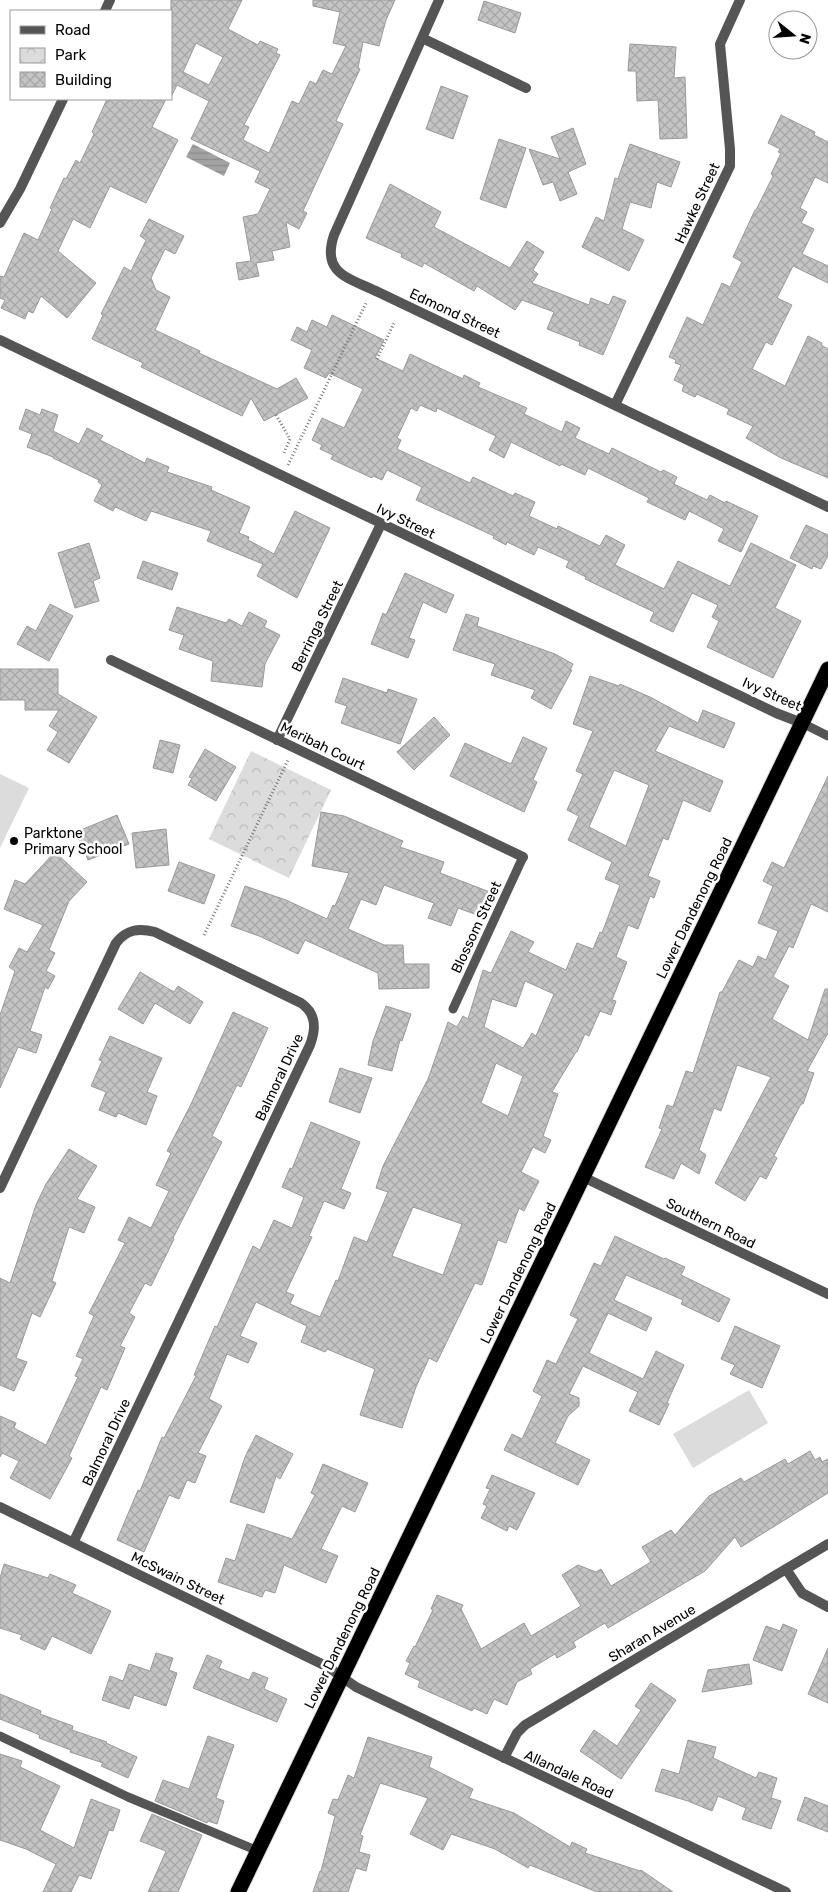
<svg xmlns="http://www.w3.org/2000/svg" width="828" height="1892" font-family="Rubik,sans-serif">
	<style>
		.park { fill: url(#park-crowns) }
		.pitch { fill: #dcdcdc }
		.water { fill: url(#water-rules) }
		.building { fill: url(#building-cross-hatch); stroke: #999; fill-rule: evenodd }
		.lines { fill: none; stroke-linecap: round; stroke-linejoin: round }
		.highway-casing { stroke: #dbdbdb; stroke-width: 17 }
		.path { stroke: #777; stroke-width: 3; stroke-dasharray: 1 2.5; stroke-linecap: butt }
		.lane { stroke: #555; stroke-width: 9 }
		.street { stroke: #555; stroke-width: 10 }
		.highway { stroke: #000; stroke-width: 15 }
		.poi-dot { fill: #000; stroke: #fff; stroke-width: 2 }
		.labels { text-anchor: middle; stroke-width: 5; stroke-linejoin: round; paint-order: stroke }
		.street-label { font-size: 14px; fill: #000; stroke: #fff }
		.poi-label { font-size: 14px; fill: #000; stroke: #fff; text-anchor: start }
	</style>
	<defs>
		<pattern id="park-crowns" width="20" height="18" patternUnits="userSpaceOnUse" patternTransform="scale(1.25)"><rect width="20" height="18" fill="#dcdcdc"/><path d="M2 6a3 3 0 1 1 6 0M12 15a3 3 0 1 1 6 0" fill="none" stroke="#bbb"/></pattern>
		<pattern id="water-rules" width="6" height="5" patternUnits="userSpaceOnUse" patternTransform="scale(1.25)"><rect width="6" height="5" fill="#a3a3a3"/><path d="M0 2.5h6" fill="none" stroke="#8b8b8b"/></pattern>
		<pattern id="building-cross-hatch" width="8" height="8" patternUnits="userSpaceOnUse" patternTransform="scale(1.25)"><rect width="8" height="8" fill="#c4c4c4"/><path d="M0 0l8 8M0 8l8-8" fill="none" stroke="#a7a7a7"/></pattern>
	</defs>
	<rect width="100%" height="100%" fill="#fff"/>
	<path class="park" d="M251 751 331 790 289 878 209 839Z"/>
	<path class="pitch" d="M0 774 29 788 0 848Z
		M749 1390 768 1423 693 1468 673 1434Z"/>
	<path class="water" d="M193 144 230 163 224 176 186 157Z"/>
	<path class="building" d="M171 0H242L228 29 258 45 260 41 278 49 276 53 280 55 244 125 249 127 243 140 269 153 292 101 299 104 310 81 316 84 323 70 332 74 346 46 333 43 340 12 313 6V0H395L386 20 379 46 363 42 358 68 360 69 336 121 343 124 303 211 307 213 299 229 286 222 290 247 272 251 274 260 256 263 259 276 239 280 236 263 251 261 243 217 258 214 270 189 255 182 260 171 191 139 209 101 177 85 171 97ZM196 43 223 57 209 85 183 72Z
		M484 1 521 13 515 33 478 20Z
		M630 44 676 47 674 78 685 77 687 138 660 139 658 100 637 101 636 71H628Z
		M441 86 468 96 453 139 426 129Z
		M107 99H166L152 127 178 140 146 203 110 186 90 228 73 219 58 251 96 283 67 318 41 296 33 313 28 311 25 319 1 308 5 300 0 298V276L4 277 24 233 38 240 52 209 50 208 64 178 66 179 76 160 80 163 94 134 92 132Z
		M781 115 815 132 814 135 828 142V183L815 177 800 208 807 212 801 223 814 229 802 254 828 266V283L793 266 777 298 792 305 772 345 766 342 752 369 785 386 808 336 822 343 821 345 828 349V478L781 458 746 438 753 426 727 414 729 409 697 394 695 397 682 391 684 385 674 380 681 365 675 363 676 360 669 357 687 317 703 325 722 283 730 287 742 262 733 257 755 210H756L773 176 771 174 781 153 778 152 780 149 768 143Z
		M573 128 586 164 568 172 577 194 560 201 553 182 543 185 529 149 560 159 551 137Z
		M499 139 526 148 506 208 480 199Z
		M630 144 680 162 671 187 657 182 651 208 630 202 622 229 644 240 629 271 582 247 596 217 604 221 615 178 618 179Z
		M390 184 441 212 434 227 510 268 527 241 544 252 533 270 538 274 532 283 589 305 591 298 609 305 613 296 626 301 603 355 579 345 580 342 547 329 554 312 522 300 515 310 477 286 474 291 424 263 422 267 401 257 402 254 366 238Z
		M149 219 184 236 175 254 165 249 151 278 156 290 170 297 155 330 200 351 199 353 277 389 296 378 308 398 264 421 251 398 242 416 141 367 143 363 92 339 103 315 101 314 124 267 131 271 146 240 140 236Z
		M332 315 384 340 375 358 403 371 410 354 463 379 464 375 480 383 478 387 527 408 524 414 562 432 566 421 580 428 575 438 609 454 612 448 661 472 663 470 677 477 674 484 707 500 710 495 725 503 726 501 758 516 741 552 718 541 724 529 715 524 689 511 685 520 647 502 649 498 588 468 585 475 561 464 560 466 511 442 504 458 489 450 496 436 437 408 436 412 420 405 417 411 411 408 397 438 401 440 397 449 470 483 473 477 513 496 515 493 535 502 529 516 557 529 558 526 600 546 606 535 625 545 615 565 664 589 678 561 730 586 751 543 796 565 775 608 801 621 773 678 707 647 719 621 712 617 718 605 692 593 673 632 650 621 654 612 585 579 586 577 566 567 569 561 538 547 534 555 507 542 506 545 493 538 494 536 416 500 422 487 387 470 382 480 373 476 372 478 331 459 333 455 320 449 322 445 312 440 322 418 344 428 363 389 329 373 326 378 304 368 312 350 291 340 297 327 307 332 312 320 327 327Z
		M26 409 40 415 42 409 58 415 53 431 79 444 87 428 103 436 100 440 145 463 147 458 169 467 167 472 212 487 211 490 250 507 239 533 249 537 248 540 274 554 295 511 330 528 297 598 257 576 263 564 207 541 211 531 151 511 146 521 115 507 113 511 94 501 102 485 98 482 99 480 53 458V457L27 447 32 434 19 429Z
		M806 525 828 535V556L821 569 813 566 812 569 790 558Z
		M89 543 100 578 93 581 99 601 75 608 58 553Z
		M143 561 178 573 172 590 137 578Z
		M405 573 454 595 446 613 423 602 409 638 415 640 408 658 371 644 383 613 386 615Z
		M50 604 73 616 49 661 17 644 27 626 36 631Z
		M177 607 226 623 229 619 242 626 249 612 267 621 264 627 280 635 265 664 262 687 211 681 213 661 179 649 184 635 169 630Z
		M466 614 479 618 477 626 555 654 573 664 570 670H572L551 709 531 698 535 690 491 675 495 664 453 650Z
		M0 669H58V694L97 717 69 763 47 750 58 732 49 726 59 710H25V700H0Z
		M590 676 619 686 620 684 650 697 698 723 703 710 735 723 724 748 669 726 655 751 723 781 710 812 683 800 668 840 663 838 648 876 660 881 654 898 650 896 638 929 628 925 616 957 627 962 612 1000 616 1001 611 1015 600 1011 589 1036 585 1034 577 1052H576L552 1092 558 1094 543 1136 551 1140 545 1153 533 1147 521 1172 539 1181 524 1211 519 1208 506 1243 498 1240 482 1285 475 1283 437 1362 429 1358 416 1387 402 1428 360 1415 375 1369 327 1349 325 1352 301 1342 307 1326 256 1302 240 1336 257 1343 248 1363 227 1354 209 1399 222 1406 198 1453 206 1456 195 1483 187 1480 179 1499 169 1495 144 1552 117 1540 138 1490 140 1491 162 1437 164 1438 196 1376 194 1375 215 1326 217 1327 253 1246 260 1250 274 1220 292 1228 304 1197 282 1187 290 1168 292 1169 311 1122 360 1142 341 1189 351 1193 344 1209 324 1201 309 1236 312 1237 286 1292 294 1295 290 1304 320 1317 336 1280 338 1281 354 1237 367 1242 388 1192 376 1188 383 1166 428 1079 448 1022 457 1027 463 1016 468 1019 483 970 491 973 511 931 534 942 528 952 566 970 577 943 593 949 600 932 602 933 620 885 605 879 612 862 568 840 579 816 567 810 583 774 576 771 593 731 573 724ZM614 770 649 785 626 846 589 827ZM525 981 554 994 536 1036 532 1033 523 1048 484 1027 492 999 516 1007ZM496 1063 523 1076 508 1116 481 1103ZM413 1207 462 1224 443 1275 392 1256Z
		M343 678 387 693 388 689 417 699 400 744 341 723 347 706 335 702Z
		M434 717 450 735 414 770 397 752Z
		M523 737 547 748 533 780 537 782 524 812 450 776 465 743 511 764Z
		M160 740 180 745 173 773 153 768Z
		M205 749 236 767 216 801 188 785 192 778 189 777Z
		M828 776V912L811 904 793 948 789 946 773 977 789 986 772 1019 808 1040 825 989H828V1033L807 1071 814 1073 803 1104H801L774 1156 777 1158 766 1179 760 1176 745 1201 715 1183 771 1077 737 1065 721 1111 714 1108 699 1150 706 1155 699 1174 681 1163 674 1179 645 1167 662 1129 659 1128 667 1105 673 1107 686 1071 693 1073 720 992H722L739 960 753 967 758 956 766 960 778 931 758 923 773 886 763 881 772 862 784 868Z
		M321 812 344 816 403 841 400 847 444 862 440 873 490 892 480 916 458 908 451 926 428 918 434 903 384 885 376 905 361 899 348 929 384 945H403L404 964H429V988L379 989 378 973 305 940 298 954 259 936 231 926 245 886 286 900 327 919 333 905 335 906 349 873 312 866Z
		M117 815 129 844 88 860 76 832Z
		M166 829 169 865 136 868 132 833Z
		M55 852 87 882 69 901 49 950 55 953 46 971 55 976 48 989 45 987 30 1031 42 1035 36 1053 18 1047 0 1088V1015L15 971 9 967 19 948 27 952 43 925 4 909 15 880 25 884Z
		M179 862 215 875 204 904 168 891Z
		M140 972 174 992 178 986 203 1002 190 1024 155 1003 143 1024 118 1009Z
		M386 1006 411 1014 402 1041 400 1040 392 1071 368 1065 373 1041Z
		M233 1012 268 1028 241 1087 237 1085 212 1136 222 1142 173 1238 174 1239 151 1286 145 1283 129 1313 135 1317 120 1346 125 1348 107 1390 101 1387 69 1456 72 1458 50 1499 10 1478 19 1461 2 1453 0 1457V1416L16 1423 14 1428 46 1445 78 1377 75 1376 83 1359 76 1356 94 1316 89 1313 125 1243 118 1240 129 1217 151 1228 169 1191 156 1185 171 1153 167 1151 191 1104Z
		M110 1036 162 1058 147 1092 157 1096 146 1125 118 1113 116 1117 99 1110 106 1092 91 1086 102 1061 99 1060Z
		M340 1068 372 1078 360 1113 329 1102Z
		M69 1149 97 1166 77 1199 95 1207 84 1233 69 1227 52 1281 56 1283 40 1317 32 1313 16 1358 27 1362 14 1391 0 1385V1278L10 1283 36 1205 46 1184Z
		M615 1236 664 1259 665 1258 685 1267 681 1275 730 1299 719 1322 681 1304 683 1300 626 1275 614 1300 652 1318 646 1331 608 1313 589 1353 643 1379 656 1351 684 1365 667 1403 669 1404 659 1425 629 1411 638 1392 583 1366 569 1394 579 1398V1406L568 1416 555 1443 590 1460 578 1485 504 1450 512 1434 522 1439 542 1396 533 1391 541 1374 547 1360 556 1364 578 1319 570 1315 594 1263 601 1266Z
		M735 1326 780 1346 762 1388 730 1374 735 1365 721 1359Z
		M256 1435 293 1454 280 1479 276 1476 264 1513 230 1502 245 1457Z
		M810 1451 815 1460 820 1457 822 1462 828 1459V1493L741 1547 735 1537 705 1571 608 1628 605 1623 573 1642 576 1647 557 1658 555 1654 530 1669 532 1674 517 1682 507 1705 494 1699 487 1714 474 1708 472 1711 418 1687 420 1681 405 1674 410 1663 406 1661 414 1646 415 1647 433 1610 431 1609 437 1595 463 1605 461 1609 481 1649 524 1623 531 1636 581 1606 562 1575 578 1565 596 1572 601 1569 611 1586 651 1562 642 1547 671 1530 675 1535 709 1496 741 1478 744 1482 785 1459 788 1464Z
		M323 1464 368 1483 355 1512 342 1506 321 1549 338 1556 326 1583 284 1565 275 1593 265 1590 262 1597 218 1582 226 1558 235 1561 247 1524 292 1539 315 1495 311 1493Z
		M492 1475 535 1493 517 1530 509 1526 507 1531 481 1518 487 1506 483 1504 490 1489 486 1488Z
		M4 1564 48 1578 50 1574 76 1585 72 1593 111 1611 91 1654 52 1636 45 1650 20 1639 22 1635 0 1628V1578Z
		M783 1624 797 1630 782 1671 753 1660 766 1626 780 1631Z
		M828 1648V1703L808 1694Z
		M156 1653 173 1658 169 1670 177 1673 166 1706 134 1695 129 1709 102 1700 110 1676 123 1681 129 1664 150 1671Z
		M207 1655 222 1661 219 1668 249 1680 253 1672 268 1678 264 1689 287 1699 277 1722 193 1688Z
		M749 1664 752 1684 702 1692 708 1670Z
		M651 1683 676 1700 621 1779 580 1751 594 1730 617 1746 641 1710 635 1706Z
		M0 1694 41 1711 40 1714 73 1726 72 1730 107 1742 106 1743 137 1757 128 1778 101 1766 103 1763 70 1752 71 1750 39 1738 40 1735 0 1719Z
		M208 1736 234 1745 216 1798 224 1801 217 1824 208 1821 207 1823 155 1801 163 1780 189 1789Z
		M368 1737 432 1757 429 1767 473 1789 469 1798 514 1813 570 1847 572 1842 587 1849 585 1853 640 1871 641 1870 673 1892H597L530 1865 528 1868 495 1849 451 1834 443 1850 410 1834 428 1798 380 1783 360 1835 363 1836 359 1852 370 1855 366 1871 356 1868 348 1892H313L320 1871H321L335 1816 328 1813 333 1799 338 1800 348 1775 354 1778Z
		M688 1740 716 1747 713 1758 756 1778 759 1772 777 1778 771 1798 781 1801 771 1829 742 1819 746 1808 718 1796 712 1811 688 1801 655 1791 662 1769 679 1774Z
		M0 1754 22 1761 20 1767 60 1786 40 1830 74 1848 91 1799 120 1810 113 1831 109 1830 91 1879 79 1875 71 1892H43L56 1864 26 1849 0 1840Z
		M805 1797 828 1806V1832L797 1820Z
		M152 1814 202 1835 178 1892H148L166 1851 140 1841Z"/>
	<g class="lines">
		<g class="highway-casing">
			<path id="highway" d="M238 1892 828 669"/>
		</g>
		<path class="path" d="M377 359 395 321
			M276 415 290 439 283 455
			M288 465 367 301
			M204 935 288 760"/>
		<path class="lane" d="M802 723 828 736
			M453 1009 523 857
			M0 1736 128 1797 258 1851"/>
		<path class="street" d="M439 0 334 235C321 274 349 278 378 292L828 507
			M105 11 110 0
			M422 38 526 88
			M0 223 20 189 63 99
			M0 340 776 713 802 723
			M615 405 730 166V149L720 44 740 0
			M111 660 523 857
			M277 740 381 524
			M583 1177 828 1294
			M0 1188 116 943C127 929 139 928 155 932L301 1003C317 1014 316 1029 310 1045L74 1541
			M0 1507 328 1667 356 1687 786 1892
			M786 1569 802 1593 828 1607
			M504 1758 517 1733 525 1725 828 1544"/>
		<use href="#highway" class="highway"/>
	</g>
	<circle class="poi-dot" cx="14" cy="841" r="5"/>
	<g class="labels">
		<g class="street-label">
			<text transform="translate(697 203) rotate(-65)" y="5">Hawke Street</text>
			<text transform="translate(455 313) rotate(25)" y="5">Edmond Street</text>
			<text transform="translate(406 521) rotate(26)" y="5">Ivy Street</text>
			<text transform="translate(317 626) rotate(-64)" y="5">Berringa Street</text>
			<text transform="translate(772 694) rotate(24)" y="5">Ivy Street</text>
			<text transform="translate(323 746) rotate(26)" y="5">Meribah Court</text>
			<text transform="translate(694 908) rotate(-64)" y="5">Lower Dandenong Road</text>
			<text transform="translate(476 927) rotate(-65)" y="5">Blossom Street</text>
			<text transform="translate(279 1077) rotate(-65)" y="5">Balmoral Drive</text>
			<text transform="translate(711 1223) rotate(26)" y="5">Southern Road</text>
			<text transform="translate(518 1273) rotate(-64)" y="5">Lower Dandenong Road</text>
			<text transform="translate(106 1442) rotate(-65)" y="5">Balmoral Drive</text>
			<text transform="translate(178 1578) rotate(26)" y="5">McSwain Street</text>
			<text transform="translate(652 1633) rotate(-31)" y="5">Sharan Avenue</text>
			<text transform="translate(342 1638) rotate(-64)" y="5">Lower Dandenong Road</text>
			<text transform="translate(569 1774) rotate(25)" y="5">Allandale Road</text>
		</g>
		<g class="poi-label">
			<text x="24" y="838">Parktone<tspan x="24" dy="16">Primary School</tspan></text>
		</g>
	</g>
	<rect x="10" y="10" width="162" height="90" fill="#ffffff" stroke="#999999"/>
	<rect x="20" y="26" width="25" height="8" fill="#555555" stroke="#999999"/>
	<text x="55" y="35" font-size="15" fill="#000000">Road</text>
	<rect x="20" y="48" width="25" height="15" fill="url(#park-crowns)" stroke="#999999"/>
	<text x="55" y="60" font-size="15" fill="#000000">Park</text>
	<rect x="20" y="72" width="25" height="15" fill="url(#building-cross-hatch)" stroke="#999999"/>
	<text x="55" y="85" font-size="15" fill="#000000">Building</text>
	<g transform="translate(793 35) rotate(107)"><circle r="24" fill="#ffffff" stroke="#999999"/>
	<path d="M0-4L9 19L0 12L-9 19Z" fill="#000000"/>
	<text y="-8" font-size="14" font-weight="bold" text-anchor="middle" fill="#000000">N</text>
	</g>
</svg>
